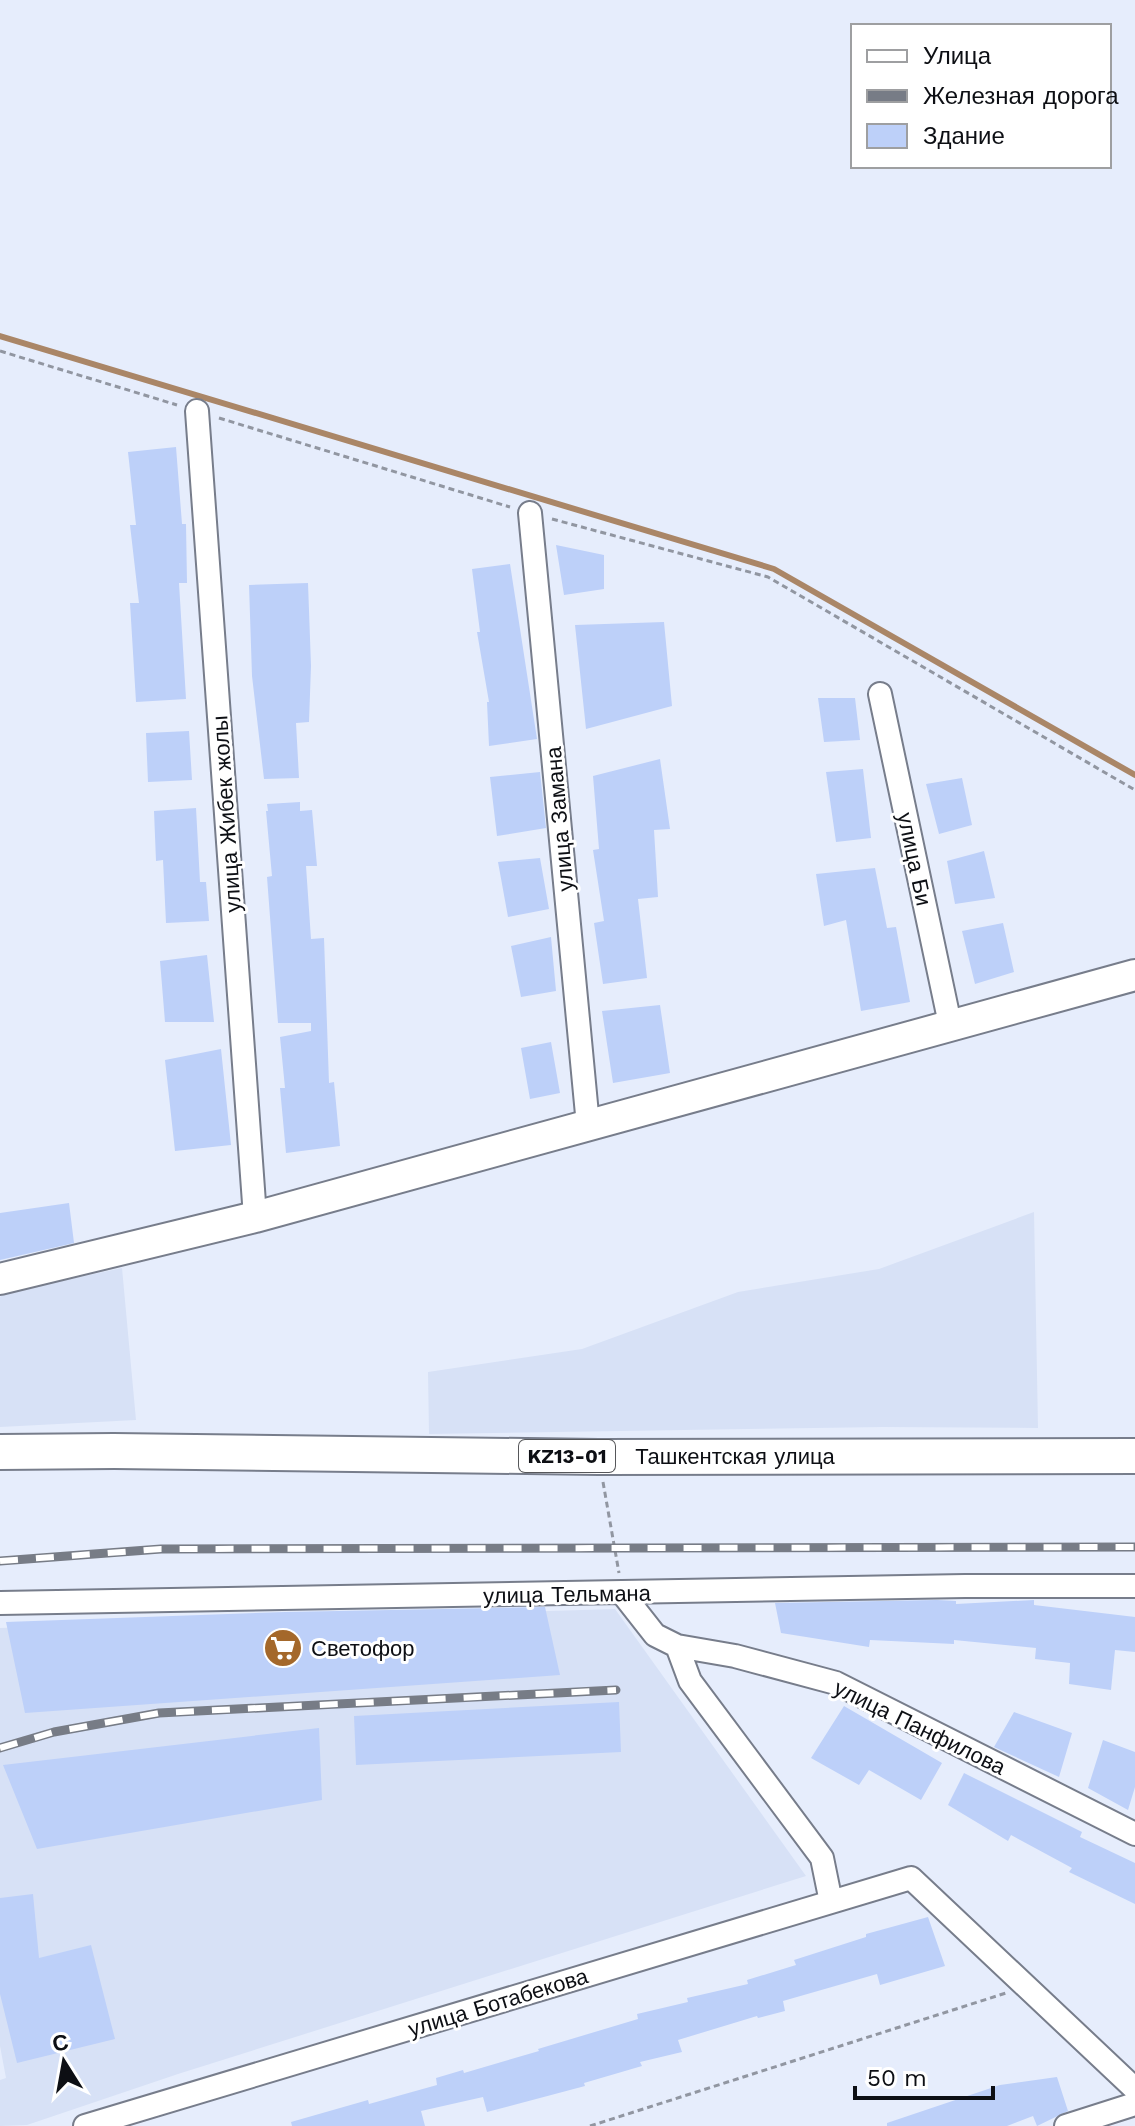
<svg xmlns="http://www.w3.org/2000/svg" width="1135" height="2126" font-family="'Work Sans',sans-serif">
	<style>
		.built { fill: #d7e1f6 }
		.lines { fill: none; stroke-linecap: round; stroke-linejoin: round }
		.stream { stroke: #aa8667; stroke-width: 6 }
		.building { fill: #bdd0f9 }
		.street-casing { stroke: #777d8b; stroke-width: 26 }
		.secondary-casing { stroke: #777d8b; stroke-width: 34 }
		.primary-casing { stroke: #777d8b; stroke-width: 38 }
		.path { stroke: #9196a1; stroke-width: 3; stroke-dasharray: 6 4; stroke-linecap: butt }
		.street { stroke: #fff; stroke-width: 22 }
		.secondary { stroke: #fff; stroke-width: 30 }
		.primary { stroke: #fff; stroke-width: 34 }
		.rail-casing { stroke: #777c86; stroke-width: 9 }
		.rail { stroke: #fff; stroke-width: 6; stroke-dasharray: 18; stroke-linecap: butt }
		.labels { text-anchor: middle; stroke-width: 6; stroke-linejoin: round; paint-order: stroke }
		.shield { fill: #fff; stroke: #56575a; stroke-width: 2 }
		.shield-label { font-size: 20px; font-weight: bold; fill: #0d0f14 }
		.street-label { font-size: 22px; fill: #0d0f14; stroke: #fff }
		.poi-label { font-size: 22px; fill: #0d0f14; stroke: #fff; text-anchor: start }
	</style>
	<rect width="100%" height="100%" fill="#e6edfc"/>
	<path class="built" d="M1034 1212 1038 1428 883 1427 429 1434 428 1372 582 1349 738 1292 879 1269Z
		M122 1268 136 1420 0 1427V1297L5 1293Z
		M615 1609 806 1876 178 2074 27 2125 0 2126V2080L6 2078 0 2046V1628Z"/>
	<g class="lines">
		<path class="stream" d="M0 336 774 569 1135 775"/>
	</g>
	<path class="building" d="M176 447 182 524H186L187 583H179L186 699 136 702 130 603H139L130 525H136L128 452Z
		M556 545 604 555V589L564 595Z
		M510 564 537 739 489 746 487 702H489L477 632H480L472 569Z
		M308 583 311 666 309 722 296 723 299 778 264 779 252 676 249 585Z
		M664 622 672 706 586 729 575 625Z
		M818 698H855L860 740 824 742Z
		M189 731 192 780 148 782 146 733Z
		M660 759 670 829 654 830 658 897 638 899 647 978 603 984 594 923 604 921 593 850 599 849 593 776Z
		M863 769 871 838 836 842 826 772Z
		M540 772 546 828 497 836 490 777Z
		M962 778 972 825 939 834 926 784Z
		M300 802V811L312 810 317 866H306L311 939 324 938 329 1083 334 1082 340 1146 286 1153 280 1088H285L280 1037 311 1031V1023H278L267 877 272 876 266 811H268L267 804Z
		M196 808 200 882H206L209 921 166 923 163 860 156 861 154 811Z
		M984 851 995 898 955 904 947 861Z
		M540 858 549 909 508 917 498 862Z
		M875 868 887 928 896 927 910 1002 861 1011 846 920 824 926 816 874Z
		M1003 923 1014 972 975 984 962 931Z
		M551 937 556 991 521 997 511 946Z
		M207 955 214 1022H165L160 961Z
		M660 1005 670 1073 613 1083 602 1011Z
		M551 1042 560 1093 530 1099 521 1048Z
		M221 1049 231 1145 175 1151 165 1060Z
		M69 1203 74 1243 0 1260V1213Z
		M937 1600 956 1601V1604L1034 1600V1605L1135 1617V1652L1115 1650 1111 1690 1069 1684 1070 1663 1035 1659 1036 1648 954 1640V1644L870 1640 869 1647 781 1633 775 1603Z
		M545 1607 560 1675 25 1713 6 1622 285 1612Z
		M619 1702 621 1752 356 1765 354 1716Z
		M844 1706 942 1763 921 1800 869 1770 859 1785 811 1758Z
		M1014 1712 1072 1733 1059 1777 994 1747Z
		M319 1728 322 1800 37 1849 3 1765Z
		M1103 1740 1135 1752V1787L1128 1810 1088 1788Z
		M964 1773 1082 1832 1080 1837 1135 1863V1904L1069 1872 1072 1868 1011 1835 1008 1841 948 1805Z
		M33 1894 39 1958 91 1945 115 2039 17 2063 0 1994V1898Z
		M928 1917 945 1966 880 1985 877 1974 783 2001 785 2011 758 2018 757 2016 678 2040 682 2052 640 2062 642 2066 584 2083 585 2086 487 2112 483 2097 421 2111 425 2126H292L291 2122 368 2100 369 2104 437 2085 436 2078 463 2070 464 2073 539 2051 538 2049 638 2019 637 2014 688 2002 687 1998 748 1984 747 1980 796 1965 794 1960 866 1937V1934Z
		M1057 2077 1068 2111 1037 2126 1033 2116 1007 2126H887V2123L1000 2085Z"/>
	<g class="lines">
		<g class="street-casing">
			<path id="street" d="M197 411 255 1217
				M530 513 588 1125
				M880 694 950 1024
				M622 1593 655 1635 677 1646 735 1656 836 1683 1135 1834
				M0 1603 965 1586H1135
				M677 1646 690 1681 822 1858 831 1902
				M85 2126 911 1878 1135 2089
				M1066 2126 1135 2104"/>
		</g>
		<g class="secondary-casing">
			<path id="secondary" d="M0 1279 255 1217 1135 975"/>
		</g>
		<g class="primary-casing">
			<path id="primary" d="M0 1452 114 1451 599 1457 1135 1456"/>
		</g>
		<path class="path" d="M0 351 177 405
			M219 418 510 507
			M552 519 768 577 1135 790
			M603 1482 619 1573
			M590 2126 1006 1993"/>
		<use href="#street" class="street"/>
		<use href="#secondary" class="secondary"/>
		<use href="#primary" class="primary"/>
		<g class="rail-casing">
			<path id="rail" d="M0 1561 161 1549 1135 1547
				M0 1748 54 1732 159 1713 616 1690"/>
		</g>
		<use href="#rail" class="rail"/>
	</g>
	<defs>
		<g id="supermarket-disc" transform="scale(2)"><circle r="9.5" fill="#a4682b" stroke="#fff"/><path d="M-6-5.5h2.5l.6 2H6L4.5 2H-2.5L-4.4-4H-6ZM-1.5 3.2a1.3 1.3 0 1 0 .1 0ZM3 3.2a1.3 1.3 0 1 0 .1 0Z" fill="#fff"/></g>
	</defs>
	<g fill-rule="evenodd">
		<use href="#supermarket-disc" x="283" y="1648"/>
	</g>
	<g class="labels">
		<rect class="shield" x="519" y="1440" width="96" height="32" rx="6"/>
		<g class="shield-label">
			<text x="567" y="1463">KZ13-01</text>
		</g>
		<g class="street-label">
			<text transform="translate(226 814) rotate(-94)" y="8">улица Жибек жолы</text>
			<text transform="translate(559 819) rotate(-95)" y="8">улица Замана</text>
			<text transform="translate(915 859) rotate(78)" y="8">улица Би</text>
			<text x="735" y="1464">Ташкентская улица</text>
			<text transform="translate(567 1594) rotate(-1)" y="8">улица Тельмана</text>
			<text transform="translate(920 1727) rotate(26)" y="8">улица Панфилова</text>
			<text transform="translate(498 2002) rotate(-17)" y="8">улица Ботабекова</text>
		</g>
		<g class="poi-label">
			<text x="311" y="1656">Светофор</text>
		</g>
	</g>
	<rect x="851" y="24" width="260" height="144" fill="#ffffff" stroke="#9e9fa1" stroke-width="2"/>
	<rect x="867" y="50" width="40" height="12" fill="#ffffff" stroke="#9e9fa1" stroke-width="2"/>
	<text x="923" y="64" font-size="24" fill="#0d0f14">Улица</text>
	<rect x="867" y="90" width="40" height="12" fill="#777c86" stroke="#9e9fa1" stroke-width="2"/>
	<text x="923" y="104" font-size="24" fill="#0d0f14">Железная дорога</text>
	<rect x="867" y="124" width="40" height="24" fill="#bdd0f9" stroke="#9e9fa1" stroke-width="2"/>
	<text x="923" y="144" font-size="24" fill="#0d0f14">Здание</text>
	<g transform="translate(64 2062) rotate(349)" stroke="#ffffff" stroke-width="6" paint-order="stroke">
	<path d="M0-6L14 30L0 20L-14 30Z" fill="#0d0f14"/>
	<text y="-12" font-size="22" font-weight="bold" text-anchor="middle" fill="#0d0f14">С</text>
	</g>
	<path d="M855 2086v12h138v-12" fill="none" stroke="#0d0f14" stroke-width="4"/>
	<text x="867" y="2086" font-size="24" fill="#0d0f14" stroke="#ffffff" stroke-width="6" paint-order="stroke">50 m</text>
</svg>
